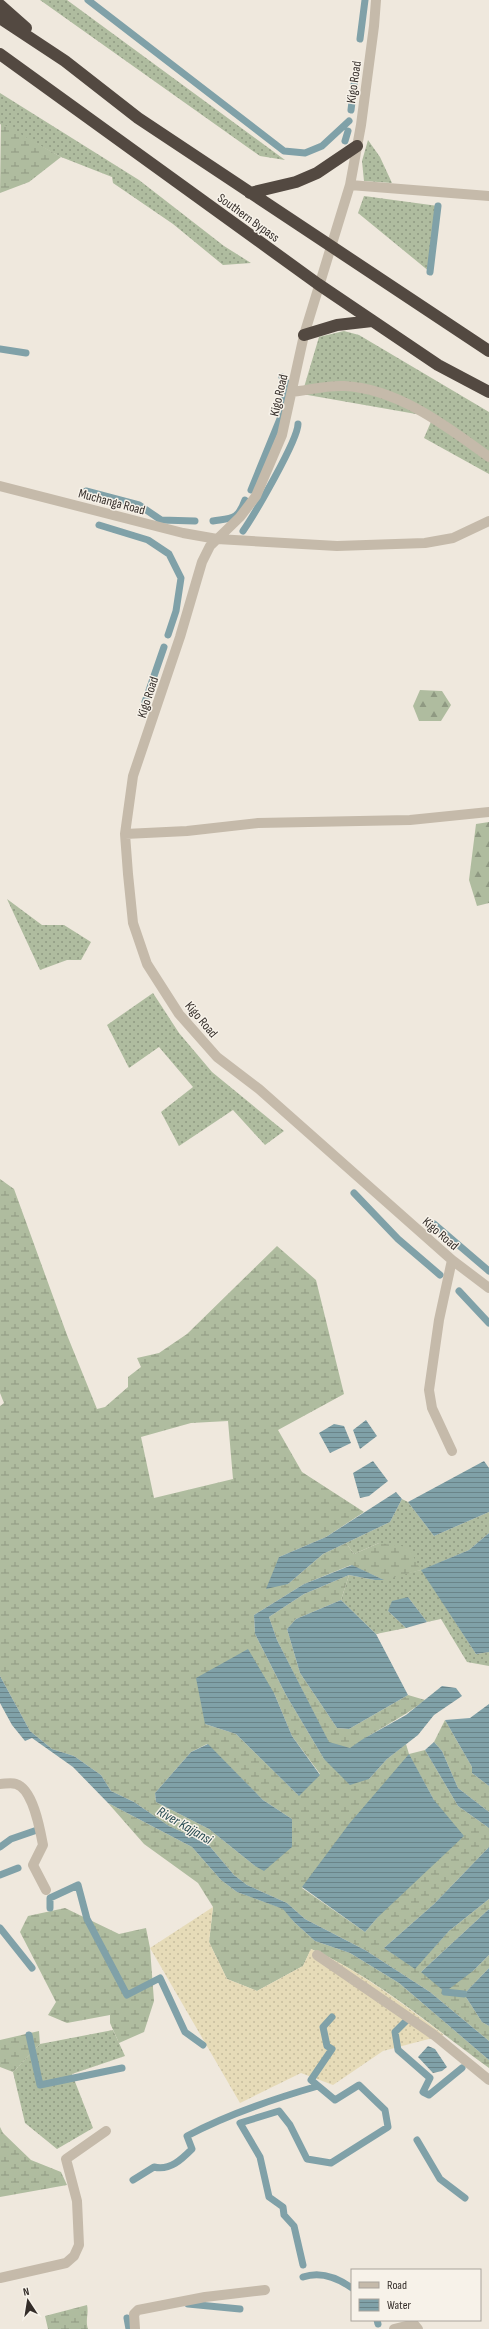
<svg xmlns="http://www.w3.org/2000/svg" width="489" height="2329" font-family="'Sofia Sans Condensed',sans-serif">
	<style>
		.grass { fill: url(#grass-dots) }
		.forest { fill: url(#forest-firs) }
		.wetland { fill: url(#wetland-marsh); fill-rule: evenodd }
		.sand { fill: url(#sand-dots) }
		.water { fill: url(#water-rules) }
		.lines { fill: none; stroke-linecap: round; stroke-linejoin: round }
		.stream { stroke: #80a1a8; stroke-width: 7 }
		.minor { stroke: #c5baaa; stroke-width: 10 }
		.highway { stroke: #534941; stroke-width: 12 }
		.labels { text-anchor: middle; stroke-width: 3; stroke-linejoin: round; paint-order: stroke }
		.street-label { font-size: 13px; fill: #342d29; stroke: #f7f2e9 }
		.water-label { font-size: 14px; font-style: italic; fill: #244850; stroke: #f7f2e9 }
	</style>
	<defs>
		<pattern id="grass-dots" width="8" height="8" patternUnits="userSpaceOnUse"><rect width="8" height="8" fill="#afbc9f"/><path d="M2 2h.1M6 6h.1" fill="none" stroke="#8f9982" stroke-width="1.8" stroke-linecap="round"/></pattern>
		<pattern id="forest-firs" width="22" height="20" patternUnits="userSpaceOnUse"><rect width="22" height="20" fill="#afbc9f"/><path d="M5 1l3.5 6h-7zM16 11l3.5 6h-7z" fill="#8f9982"/></pattern>
		<pattern id="wetland-marsh" width="20" height="14" patternUnits="userSpaceOnUse"><rect width="20" height="14" fill="#afbc9f"/><path d="M1 5h8M5 5V1M11 12h8M15 12V8" fill="none" stroke="#8f9982"/></pattern>
		<pattern id="sand-dots" width="8" height="8" patternUnits="userSpaceOnUse"><rect width="8" height="8" fill="#e6dbb8"/><path d="M2 2h.1M6 6h.1" fill="none" stroke="#c6bc9e" stroke-width="1.8" stroke-linecap="round"/></pattern>
		<pattern id="water-rules" width="6" height="5" patternUnits="userSpaceOnUse"><rect width="6" height="5" fill="#80a1a8"/><path d="M0 2.5h6" fill="none" stroke="#6a8489"/></pattern>
	</defs>
	<rect width="100%" height="100%" fill="#efe8dd"/>
	<path class="grass" d="M40 0H67L285 160 260 156Z
		M0 93 139 180 224 246 251 263 223 265 173 224 113 183 112 177 61 157 0 124Z
		M368 140 380 157 392 183 364 181 362 161Z
		M364 196 438 206 430 272 358 213Z
		M344 331 359 335 489 412V474L424 438 433 417 302 394 319 337Z
		M7 899 42 925H64L91 942 81 960H67L40 970Z
		M153 993 179 1033 212 1072 284 1131 265 1145 233 1110 179 1146 161 1112 193 1087 159 1047 129 1068 107 1025Z
		M402 1499 408 1502 434 1536 489 1512V1533L469 1550 422 1570 476 1654 489 1652V1666L467 1662 441 1619 427 1622 408 1597 388 1611 406 1628 376 1634 341 1600 349 1575 375 1580 421 1570 379 1543 354 1554 346 1543 390 1522Z
		M113 2030 125 2056 72 2074 93 2128 57 2149 25 2123 13 2072 40 2044Z"/>
	<path class="forest" d="M420 690 442 691 451 705 441 721H419L413 706Z
		M489 822V903L477 906 469 880 476 824Z"/>
	<path class="wetland" d="M1 123 61 157 29 182 0 193Z
		M0 1179 14 1189 67 1335 97 1409 105 1407 128 1387V1377L141 1367 137 1358 159 1353 187 1334 277 1246 316 1280 344 1394 278 1430 302 1472 364 1512 326 1537 279 1557 288 1584 323 1554 346 1543 354 1554 379 1543 408 1547 421 1570 384 1580 351 1565 304 1584 254 1615 255 1634 286 1695 324 1759 369 1779 387 1759 406 1744 409 1754 425 1750 458 1806 489 1828V1847L434 1904 384 1948 415 1968 449 1931 489 1899V1909L421 1972 473 1971 489 1955V1968L464 1994 482 2022 489 2026V2041L430 1992 365 1950 305 1919 287 1903 247 1885 234 1875 207 1843 169 1826 134 1802 111 1791 101 1775 74 1756 52 1749 30 1731 0 1676V1406L4 1403 0 1393ZM228 1421 233 1479 154 1498 141 1437 191 1423ZM274 1693 292 1736 320 1774 298 1795 236 1734 205 1724ZM207 1744 263 1800 292 1819 255 1866 209 1829 156 1802 155 1793 191 1752ZM409 1755 434 1800 378 1917 365 1932 302 1888Z
		M349 1575 341 1600 296 1619 287 1629 300 1673 337 1728 349 1729 408 1695 425 1700C402 1719 374 1730 350 1749L329 1743 277 1640 269 1617 304 1594Z
		M445 1720 472 1767V1773L489 1786V1812L458 1788 442 1751 434 1742Z
		M108 1803 192 1847 221 1880 237 1892 284 1909 294 1922 315 1941 350 1953 399 1983 489 2060V2068C432 2027 376 1977 311 1949L303 1966 257 1991 227 1979 209 1942 213 1907 198 1883 144 1844Z
		M65 1908 119 1934 146 1928 150 1948 154 2001 144 2032 119 2043 110 2023V2015L67 2023 48 2015 56 2002 20 1932 28 1916Z
		M39 2031 40 2044 13 2072 0 2067V2040Z
		M0 2127 3 2133 31 2160 61 2172 67 2185 0 2197Z
		M87 2305C89 2314 85 2320 88 2329H48L45 2316Z"/>
	<path class="sand" d="M213 1907 209 1942 227 1979 257 1991 303 1966 311 1949C359 1970 402 2003 444 2035L383 2051 333 2085 301 2073 240 2103 150 1948Z"/>
	<path class="water" d="M366 1420 377 1436 360 1449 353 1430Z
		M334 1424 344 1426 351 1443 330 1453 319 1433Z
		M373 1461 388 1481 369 1496 360 1498 353 1473Z
		M484 1461 489 1468V1512L434 1536 408 1502Z
		M396 1492 402 1499 390 1522 323 1554 288 1584 266 1589 279 1557 326 1537Z
		M489 1533V1652L476 1654 421 1570 469 1550Z
		M352 1565 384 1580H375L349 1575 304 1594 269 1617 277 1640 329 1742 350 1748 363 1739 406 1715 442 1686 456 1688 462 1696 434 1715 418 1735 387 1759 369 1779 350 1785 324 1759 286 1695 255 1634 254 1615 304 1584Z
		M408 1597 427 1622 406 1628 388 1611 392 1601Z
		M341 1600 376 1634 408 1695 349 1729 337 1728 300 1673 287 1629 296 1619Z
		M248 1649 274 1693 292 1736 320 1775 299 1796 236 1734 205 1724 196 1678Z
		M0 1676 30 1731 52 1749 74 1756 101 1775 111 1791 134 1802 169 1826 207 1843 234 1875 247 1885 287 1903 305 1919 365 1950 430 1992 489 2041V2060L399 1983 350 1953 315 1941 294 1922 283 1909 237 1892 221 1880 192 1847 108 1803 73 1767 32 1738 25 1741 12 1725 0 1703Z
		M489 1704V1786L472 1773V1767L445 1720 470 1718Z
		M434 1742 442 1751 458 1788 489 1812V1828L458 1806 425 1750Z
		M208 1744 263 1800 292 1819V1847L264 1871 255 1866 209 1829 156 1802 155 1793 191 1752Z
		M409 1754 434 1800 464 1836 378 1917 365 1932 302 1887 349 1824Z
		M489 1847V1899L449 1931 415 1969 384 1948 434 1904Z
		M489 1909V1955L473 1971 445 1992 421 1972Z
		M489 1968V2026L482 2022 464 1994Z
		M428 2046 435 2049 447 2067 442 2071 433 2073 418 2057Z"/>
	<g class="lines">
		<path class="stream" d="M88 0 284 151 305 153 322 146 349 121
			M360 39 365 0
			M351 110 355 77
			M345 141 348 131
			M430 272 438 206
			M0 349 26 353
			M251 490 284 409 286 382 282 377
			M86 491 139 505 161 520 195 521
			M213 521C232 518 238 520 245 500
			M99 525 148 540 169 554 181 578 176 611 168 635
			M243 531C254 515 298 440 298 424
			M145 702 164 647
			M354 1193 398 1239 440 1275
			M434 1224 489 1271
			M459 1291 489 1323
			M0 1847 11 1839 40 1829
			M0 1875 18 1868
			M50 1908V1898L78 1885 87 1919 127 1995 160 1978 185 2032 203 2045
			M0 1928 32 1968
			M445 1992 464 1994
			M406 2021 395 2032 398 2050 430 2078 423 2092 429 2095 462 2068
			M29 2035 40 2085 122 2068
			M417 2140 440 2179 465 2198
			M133 2180 154 2167C170 2171 182 2159 192 2149L187 2136C228 2114 273 2099 318 2086
			M303 2265 294 2226 284 2215 283 2207 269 2197 260 2157 240 2123 279 2111 290 2125 307 2159 331 2163 388 2127 385 2110 359 2085 335 2100 311 2080 332 2049 327 2046 323 2027 332 2017
			M303 2277C320 2271 338 2278 352 2288
			M188 2304 240 2309
			M127 2318 129 2329
			M377 2320 378 2324"/>
		<path class="minor" d="M376 0 374 26 361 125 350 185 304 335 282 435 256 496 240 517 210 546 202 562 180 637 133 776 125 834 128 874 133 923 147 964 179 1014 217 1057 259 1089 452 1260 489 1288
			M350 185 489 196
			M292 392C309 390 327 385 344 386 397 388 448 427 489 457
			M0 486 183 533 217 539 337 546 425 543 453 538 489 521
			M125 834 187 831 258 823 410 820 489 812
			M452 1451 432 1408 429 1390 439 1320 452 1260
			M0 1784C5 1784 11 1782 16 1784 33 1789 40 1829 43 1845L33 1865 46 1890
			M317 1955 434 2035 489 2080
			M0 2278 66 2263 74 2256 79 2245 77 2201 66 2159 106 2131
			M135 2329 134 2314 138 2310 205 2297 265 2290
			M394 2329 414 2324 418 2329"/>
		<path class="highway" d="M0 5 26 28
			M0 18 65 61 138 118 489 351
			M0 54 318 284 438 365 489 392
			M250 193 296 182 317 173 357 146
			M304 335 337 325 372 321"/>
	</g>
	<g class="labels">
		<g class="street-label">
			<text transform="translate(353 82) rotate(-82)" y="5">Kigo Road</text>
			<text transform="translate(249 217) rotate(36)" y="5">Southern Bypass</text>
			<text transform="translate(278 395) rotate(-77)" y="5">Kigo Road</text>
			<text transform="translate(112 501) rotate(15)" y="5">Muchanga Road</text>
			<text transform="translate(147 697) rotate(-72)" y="5">Kigo Road</text>
			<text transform="translate(202 1019) rotate(50)" y="5">Kigo Road</text>
			<text transform="translate(441 1233) rotate(41)" y="5">Kigo Road</text>
		</g>
		<g class="water-label">
			<text transform="translate(185 1825) rotate(30)" y="5">River Kajjansi</text>
		</g>
	</g>
	<rect x="351" y="2269" width="130" height="52" fill="#f7f2e9" stroke="#a9a39c"/>
	<rect x="359" y="2282" width="20" height="6" fill="#c5baaa" stroke="#a9a39c"/>
	<text x="387" y="2289" font-size="12" fill="#342d29">Road</text>
	<rect x="359" y="2299" width="20" height="12" fill="url(#water-rules)" stroke="#a9a39c"/>
	<text x="387" y="2309" font-size="12" fill="#342d29">Water</text>
	<g transform="translate(28 2301) rotate(348)" stroke="#f7f2e9" stroke-width="3" paint-order="stroke">
	<path d="M0-3L7 15L0 10L-7 15Z" fill="#342d29"/>
	<text y="-6" font-size="11" font-weight="bold" text-anchor="middle" fill="#342d29">N</text>
	</g>
</svg>
